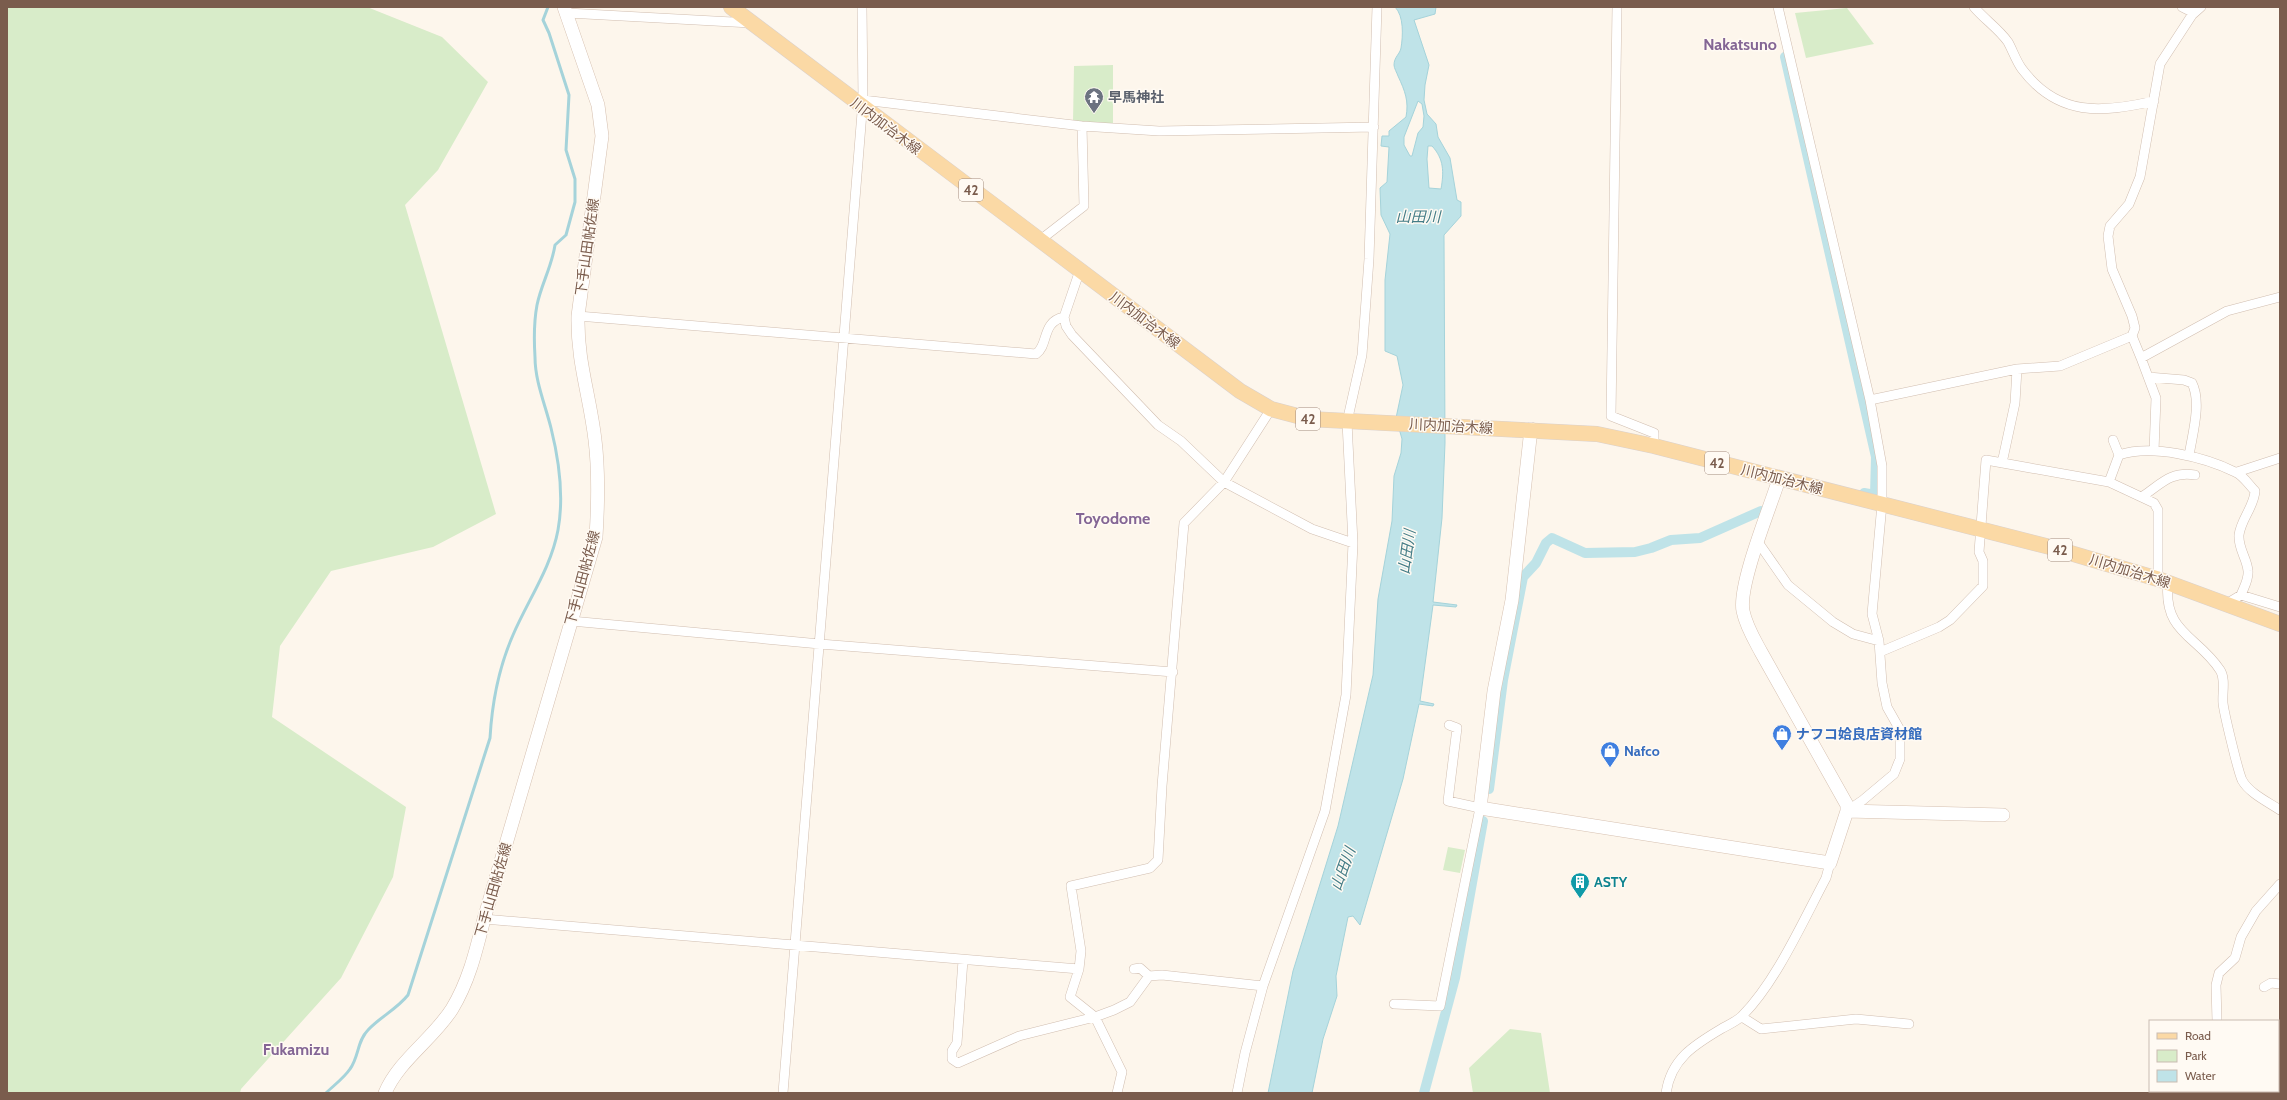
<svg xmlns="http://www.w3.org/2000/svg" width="2287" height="1100" font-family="Cabin,'Noto Sans JP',sans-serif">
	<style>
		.green { fill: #d8ecc9 }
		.water { fill: #bfe3e8; stroke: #a5d3da; fill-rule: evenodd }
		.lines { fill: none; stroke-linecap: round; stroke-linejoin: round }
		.stream { stroke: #a5d3da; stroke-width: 3 }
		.canal { stroke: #bfe3e8; stroke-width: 10 }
		.street-casing { stroke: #d1beb0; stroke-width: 10 }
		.secondary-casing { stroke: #d6c0b0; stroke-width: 14 }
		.primary-casing { stroke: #dad1cd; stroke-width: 16 }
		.street { stroke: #fff; stroke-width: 9 }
		.secondary { stroke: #fff; stroke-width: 13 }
		.primary { stroke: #fbd9a5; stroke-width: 15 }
		.labels { text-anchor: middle; stroke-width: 3; stroke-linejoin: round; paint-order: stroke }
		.shield { fill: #fffaf3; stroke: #a28b7f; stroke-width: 1 }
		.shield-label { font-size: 13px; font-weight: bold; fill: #7a5c4d }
		.worship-label { font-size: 14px; font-weight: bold; fill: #5b616d; stroke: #fffaf3; text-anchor: start }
		.street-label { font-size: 14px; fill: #7a5c4d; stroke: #fffaf3 }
		.shop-label { font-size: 14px; font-weight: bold; fill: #366cbe; stroke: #fffaf3; text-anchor: start }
		.culture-label { font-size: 14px; font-weight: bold; fill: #0d838f; stroke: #fffaf3; text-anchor: start }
		.water-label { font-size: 15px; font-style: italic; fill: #437c86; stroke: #fffaf3 }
		.quarter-label { font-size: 16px; font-weight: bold; fill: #846695; stroke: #fffaf3 }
	</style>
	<rect width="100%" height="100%" fill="#fdf6ec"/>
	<path class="green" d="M7 7H367L442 37 488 82 438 170 405 205 496 514 433 547 331 571 280 646 272 717 406 807 393 877 341 978 241 1089 240 1093H7Z
		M1847 8 1874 44 1806 58 1795 13Z
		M1113 65V124L1073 122 1074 66Z
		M1448 847 1465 850 1460 873 1443 870Z
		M1510 1029 1541 1033 1550 1093H1473L1469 1068Z"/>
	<path class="water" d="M1395 7H1436L1435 14 1414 20 1429 65 1425 85 1424 100 1427 114 1436 124 1438 137 1450 158 1457 200 1461 202V216L1444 235 1445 443 1442 518 1433 602 1457 605 1456 607 1433 605 1420 701 1434 704 1433 706 1419 704 1403 779 1360 925 1353 916 1348 917 1336 976 1337 996 1323 1039 1312 1093H1268L1293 971 1338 826 1373 675 1378 599 1392 521 1394 476 1401 453 1402 439 1396 418 1403 385 1397 356 1385 351V280L1390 234 1381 215 1380 188 1387 182 1389 147 1381 146 1382 136H1389V131L1406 117C1409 101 1405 91 1398 76 1397 73 1394 68 1394 65 1394 57 1400 54 1401 48 1403 36 1404 16 1395 7ZM1418 101 1422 104 1424 116 1423 127 1418 133 1412 156H1410L1404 145V137ZM1428 146H1432C1444 159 1444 172 1441 189L1429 188 1427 159Z"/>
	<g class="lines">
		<path class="stream" d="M326 1093C333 1086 344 1078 350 1069 359 1057 357 1041 368 1030 380 1017 397 1009 408 995L490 738C492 703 499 667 513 635 528 600 551 568 558 530 564 497 559 460 551 428 545 404 535 381 535 357 534 341 534 321 537 305 541 285 552 266 555 245L566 235 575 202V179L566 150 569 95 549 33 543 20 548 7"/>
		<path class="canal" d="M1785 57 1876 457 1875 495 1864 493
			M1489 789 1503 680 1523 577 1536 563 1546 543 1552 538 1585 553 1635 552 1651 548 1671 540 1700 538 1761 511
			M1424 1093 1455 978 1483 821"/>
		<g class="street-casing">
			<path id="street" d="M1617 7 1611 416 1654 433V446
				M1778 7 1870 400 1882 466V504L1872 614 1879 641 1882 683 1887 707 1900 730V759L1894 774 1863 800 1847 811
				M1974 7C1984 19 1999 29 2008 42 2013 51 2016 61 2022 69 2058 117 2102 113 2154 101
				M2182 7 2194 13
				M2201 7 2192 15 2160 64 2140 177 2129 204 2110 226 2108 236 2112 269 2132 316 2135 328 2132 336 2141 358 2227 311 2280 297
				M567 13 751 23
				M863 100 1082 126 1159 131 1374 127
				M1039 241 1084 206 1082 126
				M1080 270 1064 317 1066 326 1072 335 1158 425 1181 441 1224 482 1312 529 1353 543
				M578 316 1036 354C1049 345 1041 322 1064 317
				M2141 358 2156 398 2154 451
				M2148 377 2184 380 2192 383C2202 403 2192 435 2189 456
				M1870 400 2017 369 2060 366 2132 336
				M2113 440 2119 455
				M2002 463 2015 403 2017 369
				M2237 472 2280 458
				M2109 482 2119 455C2152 444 2205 457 2235 472 2243 475 2249 485 2255 491 2254 507 2241 519 2239 535 2238 549 2247 558 2248 571 2249 579 2244 587 2241 595
				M2143 496C2161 484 2171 471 2195 475
				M1758 542 1788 585 1833 622 1853 634 1879 641
				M2168 583C2163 633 2198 636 2220 670 2226 679 2222 693 2223 703 2224 713 2238 771 2242 780 2249 793 2268 802 2280 810
				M2226 604 2241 595 2280 607
				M571 621 820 644 1173 672
				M1880 652 1939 627 1950 620 1983 586V561L1979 552 1986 460 2109 482 2154 503 2158 510V579
				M484 919 1079 969
				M963 960 957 1043 952 1051V1059L958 1063 1019 1036 1095 1017 1114 1010 1130 1002 1149 976 1162 975 1263 986
				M1134 969 1140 968 1149 976
				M2264 987 2271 983 2280 984
				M1394 1004 1440 1006 1480 808 1448 801 1457 728 1449 725
				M1742 1017 1761 1029 1856 1019 1909 1024
				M2217 1021 2216 985 2219 973 2235 958 2241 937 2256 911 2280 884
				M2219 1091V1093
				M783 1093 863 100 862 7
				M1117 1093 1122 1072 1095 1017 1070 997 1079 969 1081 951 1071 886 1150 868 1158 860 1162 786 1184 523 1224 482 1271 409
				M1237 1093 1245 1053 1263 986 1325 811 1346 695 1353 543 1347 422 1362 355 1369 259 1377 7
				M1666 1093C1671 1059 1694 1045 1721 1029 1728 1025 1737 1021 1742 1016 1776 982 1803 921 1826 878L1830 863"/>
		</g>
		<g class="secondary-casing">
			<path id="secondary" d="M1531 429 1512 600 1494 691 1480 808 1830 863 1847 811V805L1761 652C1754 639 1746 626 1743 611 1738 585 1770 508 1779 479
				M1847 811 2003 815
				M385 1093C399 1060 433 1039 452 1009 469 981 476 951 484 919L596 537C598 505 599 472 595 440 590 396 577 362 578 316L602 136 598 105 564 7"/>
		</g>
		<g class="primary-casing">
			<path id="primary" d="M731 7 1240 391 1271 409 1309 419 1597 434 1654 446 2050 547 2158 579 2280 624"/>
		</g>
		<use href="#street" class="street"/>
		<use href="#secondary" class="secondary"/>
		<use href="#primary" class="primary"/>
	</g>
	<defs>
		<g id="temple-pin" transform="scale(1)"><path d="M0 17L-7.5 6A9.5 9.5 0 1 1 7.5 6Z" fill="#6b7280" stroke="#fffaf3"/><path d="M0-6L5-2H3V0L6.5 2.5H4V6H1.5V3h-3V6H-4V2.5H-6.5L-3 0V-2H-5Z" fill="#fff"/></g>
		<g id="shop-pin" transform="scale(1)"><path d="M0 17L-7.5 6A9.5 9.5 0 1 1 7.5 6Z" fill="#3f7fe0" stroke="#fffaf3"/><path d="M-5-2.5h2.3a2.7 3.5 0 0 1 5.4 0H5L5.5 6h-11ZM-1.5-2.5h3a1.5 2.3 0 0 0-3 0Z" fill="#fff"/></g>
		<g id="building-pin" transform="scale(1)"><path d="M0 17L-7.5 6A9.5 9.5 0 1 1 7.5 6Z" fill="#0f9aa8" stroke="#fffaf3"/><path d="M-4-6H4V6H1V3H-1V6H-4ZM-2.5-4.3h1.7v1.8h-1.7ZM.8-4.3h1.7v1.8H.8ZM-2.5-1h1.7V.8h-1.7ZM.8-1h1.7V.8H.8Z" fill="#fff"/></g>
	</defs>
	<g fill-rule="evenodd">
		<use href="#temple-pin" x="1094" y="97"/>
		<use href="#shop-pin" x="1782" y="734"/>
		<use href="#shop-pin" x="1610" y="751"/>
		<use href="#building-pin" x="1580" y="882"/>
	</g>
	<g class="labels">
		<g class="shield">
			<rect x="959" y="179" width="24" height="22" rx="3"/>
			<rect x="1296" y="408" width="24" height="22" rx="3"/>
			<rect x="1705" y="452" width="24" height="22" rx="3"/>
			<rect x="2048" y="539" width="24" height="22" rx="3"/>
		</g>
		<g class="shield-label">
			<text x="971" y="195">42</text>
			<text x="1308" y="424">42</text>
			<text x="1717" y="468">42</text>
			<text x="2060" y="555">42</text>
		</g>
		<g class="worship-label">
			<text x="1108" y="102">早馬神社</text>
		</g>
		<g class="street-label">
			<text transform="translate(886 126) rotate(37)" y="5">川内加治木線</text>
			<text transform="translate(587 247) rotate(-82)" y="5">下手山田帖佐線</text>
			<text transform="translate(1145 320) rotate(37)" y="5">川内加治木線</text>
			<text transform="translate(1451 426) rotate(3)" y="5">川内加治木線</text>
			<text transform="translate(1782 479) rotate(14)" y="5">川内加治木線</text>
			<text transform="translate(2130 571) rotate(17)" y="5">川内加治木線</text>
			<text transform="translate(582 578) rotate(-75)" y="5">下手山田帖佐線</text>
			<text transform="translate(493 890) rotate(-74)" y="5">下手山田帖佐線</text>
		</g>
		<g class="shop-label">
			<text x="1796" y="739">ナフコ姶良店資材館</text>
			<text x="1624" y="756">Nafco</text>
		</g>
		<g class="culture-label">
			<text x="1594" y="887">ASTY</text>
		</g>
		<g class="water-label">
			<text x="1418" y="222">山田川</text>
			<text transform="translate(1407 552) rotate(-82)" y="5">山田川</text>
			<text transform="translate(1343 869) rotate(-70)" y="5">山田川</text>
		</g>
		<g class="quarter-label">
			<text x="1740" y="50">Nakatsuno</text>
			<text x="1113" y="524">Toyodome</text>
			<text x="296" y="1055">Fukamizu</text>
		</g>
	</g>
	<rect width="2287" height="1100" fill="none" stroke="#7a5c4d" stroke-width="16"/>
	<rect x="2149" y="1020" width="130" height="72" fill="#fffaf3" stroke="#cabbb1"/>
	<rect x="2157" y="1033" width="20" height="6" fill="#fbd9a5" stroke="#cabbb1"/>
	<text x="2185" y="1040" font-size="12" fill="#7a5c4d">Road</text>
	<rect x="2157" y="1050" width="20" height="12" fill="#d8ecc9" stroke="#cabbb1"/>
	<text x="2185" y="1060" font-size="12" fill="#7a5c4d">Park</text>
	<rect x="2157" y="1070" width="20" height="12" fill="#bfe3e8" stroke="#cabbb1"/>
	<text x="2185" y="1080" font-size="12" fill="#7a5c4d">Water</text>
</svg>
